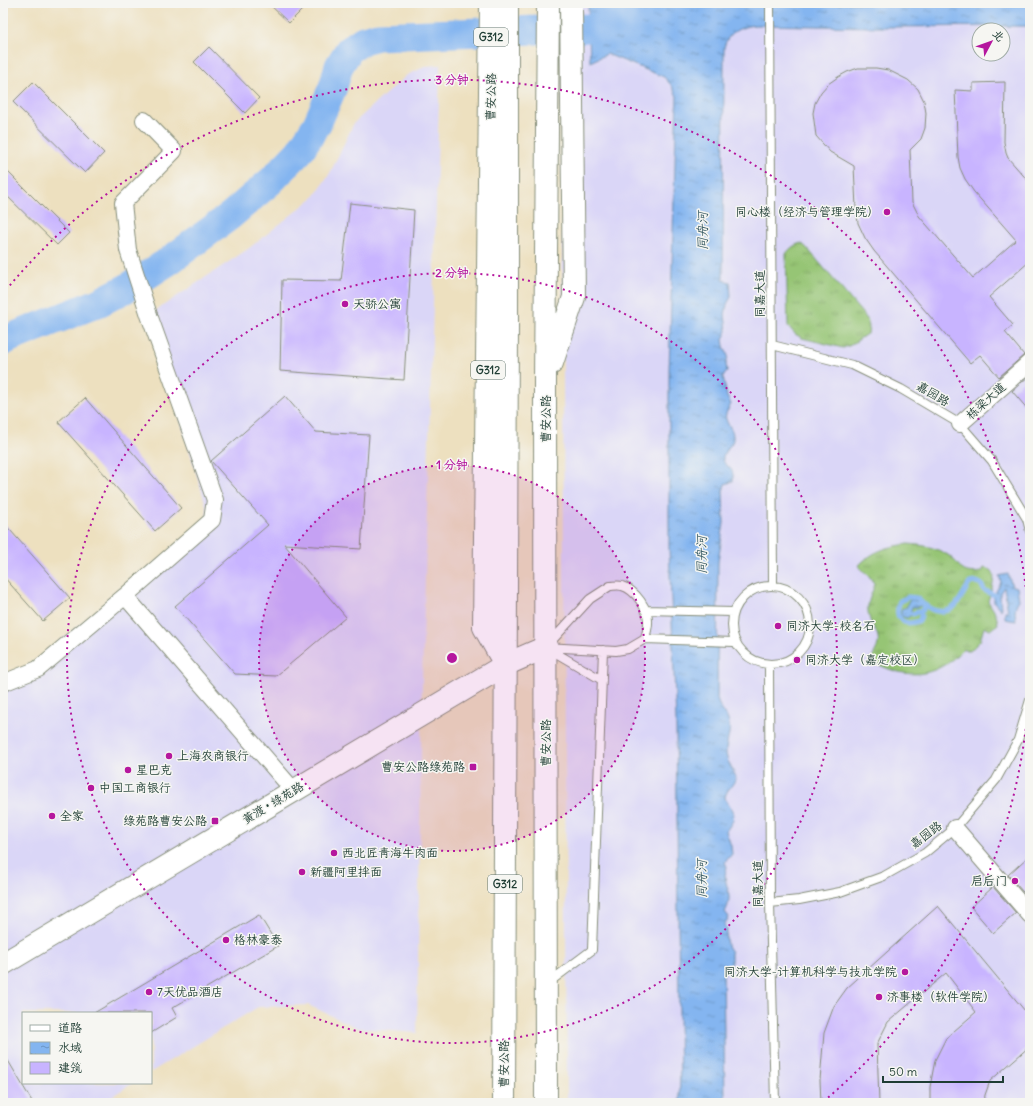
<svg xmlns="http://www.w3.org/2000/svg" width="1033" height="1106" font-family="Delius,'LXGW WenKai TC',sans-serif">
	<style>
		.built { fill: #dad6f7; fill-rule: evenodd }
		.grass { fill: url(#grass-tufts); stroke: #5a8154 }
		.water { fill: url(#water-ripples); stroke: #527992 }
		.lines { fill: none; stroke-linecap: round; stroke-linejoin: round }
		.stream { stroke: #84b5f0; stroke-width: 5 }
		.river { stroke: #84b5f0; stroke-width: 29 }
		.building { fill: #c8b4ff }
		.lane-casing { stroke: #868e7a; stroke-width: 10 }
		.street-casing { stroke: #868e7a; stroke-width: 18 }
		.secondary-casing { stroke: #868e7a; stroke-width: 24 }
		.highway-casing { stroke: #868e7a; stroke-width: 24 }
		.lane { stroke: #fff; stroke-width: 8 }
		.street { stroke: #fff; stroke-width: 16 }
		.secondary { stroke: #fff; stroke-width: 22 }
		.highway { stroke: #fff; stroke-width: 22 }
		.ring { fill: none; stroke: #b5179e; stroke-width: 2; stroke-dasharray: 2 4 }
		.poi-dot { fill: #b5179e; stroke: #f6f6f2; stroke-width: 1.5 }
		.labels { text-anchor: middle; stroke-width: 3; stroke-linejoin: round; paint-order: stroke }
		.shield { fill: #f6f6f2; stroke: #60746d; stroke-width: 1 }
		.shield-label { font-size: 11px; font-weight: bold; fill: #1f3d34 }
		.street-label { font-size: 12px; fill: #1f3d34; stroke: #f6f6f2 }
		.poi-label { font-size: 12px; fill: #1f3d34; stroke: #f6f6f2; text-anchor: start }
		.water-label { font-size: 13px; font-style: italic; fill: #385b63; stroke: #f6f6f2 }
		.centre { fill: #b5179e; stroke: #f6f6f2; stroke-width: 2 }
		.ring-label { font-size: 12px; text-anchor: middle; font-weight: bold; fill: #b5179e; stroke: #f6f6f2; stroke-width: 3; stroke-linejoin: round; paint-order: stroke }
	</style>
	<defs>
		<pattern id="grass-tufts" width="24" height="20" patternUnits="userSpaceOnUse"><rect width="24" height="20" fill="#96c574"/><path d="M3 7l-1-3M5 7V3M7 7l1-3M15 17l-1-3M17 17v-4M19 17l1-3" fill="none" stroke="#7aa160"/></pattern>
		<pattern id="water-ripples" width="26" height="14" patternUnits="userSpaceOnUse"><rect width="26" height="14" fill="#84b5f0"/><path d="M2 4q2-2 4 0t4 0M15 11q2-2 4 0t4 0" fill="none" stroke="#6b94c3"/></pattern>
	</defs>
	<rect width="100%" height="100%" fill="#f6f6f2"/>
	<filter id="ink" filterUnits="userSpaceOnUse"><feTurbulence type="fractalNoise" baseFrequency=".025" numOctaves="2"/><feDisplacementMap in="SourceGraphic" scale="8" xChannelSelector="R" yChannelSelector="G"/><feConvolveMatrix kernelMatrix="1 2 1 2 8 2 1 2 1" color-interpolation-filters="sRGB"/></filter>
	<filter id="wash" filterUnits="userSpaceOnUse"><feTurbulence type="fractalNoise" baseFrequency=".012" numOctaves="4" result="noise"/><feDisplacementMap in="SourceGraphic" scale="16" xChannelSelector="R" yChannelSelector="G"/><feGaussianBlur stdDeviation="0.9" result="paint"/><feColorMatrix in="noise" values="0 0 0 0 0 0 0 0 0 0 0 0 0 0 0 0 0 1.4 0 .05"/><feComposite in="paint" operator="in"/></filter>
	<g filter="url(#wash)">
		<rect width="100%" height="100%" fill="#ede0bf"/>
		<path class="built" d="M561 3H1030V1103H567ZM979 30H1003V54H979Z
			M440 65 422 679 417 1033 358 1028 308 1005 258 1007 151 1072V1013H23V1083H133L101 1103H3V685L7 684 206 522 207 509 149 315 248 249 314 197 330 173 354 123 381 98 407 75 427 66Z"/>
		<path class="grass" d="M801 243 807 248 867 319 869 327 868 333 851 345 843 348 802 338 795 334 788 326 786 254C789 249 794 245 801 243Z
			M908 544C923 545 935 547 948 555 964 566 957 575 982 572L984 568C986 569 989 569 991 570 998 574 990 594 988 601L996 614 998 624 990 630 984 627 980 641 970 651 963 649C935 680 905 680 870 660 889 633 870 633 868 611 867 602 872 593 875 584L869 576 858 566C874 550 887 547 908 544Z"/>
		<path class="water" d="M588 3H1030V26L874 27 756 25C742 26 727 32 724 48L723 280 730 282 731 297 727 304 725 315 727 331 723 339 724 346 728 356 726 364 727 371 723 376 727 397 731 404C729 409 724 414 726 419 728 427 734 428 733 440 731 447 722 452 723 459 724 468 735 465 733 481L725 484 723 491 724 523 718 562 717 699C720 711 727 713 729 724 731 733 726 742 726 751 726 761 732 768 736 777 733 787 726 789 725 798 733 814 739 814 726 831L731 846 732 854 725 862 727 867C720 883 736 892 725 912L729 917 724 925 727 930 726 938 727 946 731 952V971H723L725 1103H680L676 721 669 548V371L677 96 672 86 664 77 607 54 590 62Z
			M1008 574 1012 586 1017 587 1019 600C1014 606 1015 613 1016 621L1005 619V611H1008L1004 587 1000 593 1001 610 994 602V595L1001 582 999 576Z
			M910 600H913L916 601 920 600 923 604 918 607H912L911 610 913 614 907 618 901 616V609L907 607V604Z"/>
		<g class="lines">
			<path class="stream" d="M908 597 917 598 923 604V610L920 612 921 615 920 620C903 628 893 618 900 601Z
				M923 604C927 606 931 610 937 611 957 615 961 595 970 583L977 582 981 584 984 590 994 595
				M913 614 918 611 920 612"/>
			<path class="river" d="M3 342 10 338 98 303 127 288 169 261 230 216 271 181 299 152 317 124 333 87 339 66 349 50 363 40 378 36 589 28 627 21"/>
		</g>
		<g id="blocks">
			<path class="building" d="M268 3H309L289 23Z
				M209 47 259 98 245 113 194 62Z
				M858 68H876L888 70 908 80 918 89 924 101 926 113 925 128 921 139 910 150 912 202 919 216 973 278 1016 240 974 192 965 179 960 168 958 157 955 90 973 91V83L1005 82 1004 142 1006 153 1008 158 1030 183V261L989 297 1013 325 1005 332 1024 355 999 377 980 355 970 363 874 251 865 238 858 223 856 208 854 166 830 152 816 136 813 113 815 103 821 92 828 84 838 77 847 72Z
				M33 82 104 153 85 173 13 102Z
				M3 167 69 233 57 245 3 192Z
				M350 203 414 210 404 380 280 371 282 280 341 281Z
				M1030 375V412L1012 391Z
				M285 396 316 432 369 435 361 549 284 544 346 617 276 676 235 674 175 606 268 525 211 461Z
				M85 398 181 508 155 531 58 422Z
				M3 522 70 598 43 621 3 576Z
				M1030 855V900L1008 875Z
				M993 887 1016 913 993 933 971 907Z
				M938 906 1030 1017V1046L990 1081 985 1095 984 1103H930V1087L935 1060 946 1038 976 1012 946 973 888 1022 877 1044 879 1103H821L820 1080 824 1033 834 1006 847 988Z
				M259 915 278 946 172 1008 177 1017 151 1033V1013H94Z
				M3 1052 33 1103H3Z"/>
		</g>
	</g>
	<g filter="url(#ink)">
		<use href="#blocks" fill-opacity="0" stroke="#868e7a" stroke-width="1"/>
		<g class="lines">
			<g class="lane-casing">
				<path id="lane" d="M770 3 773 585
					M772 345 852 365 901 389 960 424 992 461 1027 519 1030 531
					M732 625a39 39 0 1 1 78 0a39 39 0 1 1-78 0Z
					M610 586C613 586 618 585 622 586 636 590 649 610 648 623 648 628 646 634 645 639L628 649 616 651 546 647 590 599Z
					M645 610 733 612
					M645 639 734 642
					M549 649 602 680
					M769 664 770 903 775 1103
					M770 903 799 900 840 892 884 876 925 853 955 828 996 780 1018 740 1030 700
					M548 983 592 950 603 650"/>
			</g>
			<g class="street-casing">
				<path id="street" d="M144 120 174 151 123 203 128 250 149 315 215 500 212 520 125 596 294 791
					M960 424 1030 362
					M3 683 38 669 125 596
					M955 828 1030 915"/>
			</g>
			<g class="secondary-casing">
				<path id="secondary" d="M3 964 505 665 546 647"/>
			</g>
			<g class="highway-casing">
				<path id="highway" d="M491 3 484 627 505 664
					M552 363 574 297 571 3
					M504 1103 507 327V3
					M546 1103 545 383 548 3"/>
			</g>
			<use href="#lane" class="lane"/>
			<use href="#street" class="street"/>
			<use href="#secondary" class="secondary"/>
			<use href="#highway" class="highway"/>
		</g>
	</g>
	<circle cx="452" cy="658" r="193" fill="#b5179e" fill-opacity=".12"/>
	<g class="ring">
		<circle cx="452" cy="658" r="193"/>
		<circle cx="452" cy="658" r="385"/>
		<path d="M1030 663A578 578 0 0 1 824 1101M6 290A578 578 0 0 1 1030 653"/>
	</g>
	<g class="poi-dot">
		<circle cx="887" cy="212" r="4"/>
		<circle cx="345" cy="304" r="4"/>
		<circle cx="778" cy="626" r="4"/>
		<circle cx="797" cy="660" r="4"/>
		<circle cx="169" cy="756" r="4"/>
		<rect x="469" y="763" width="8" height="8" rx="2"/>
		<circle cx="128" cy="770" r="4"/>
		<circle cx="91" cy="788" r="4"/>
		<circle cx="52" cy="816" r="4"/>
		<rect x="211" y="817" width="8" height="8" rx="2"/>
		<circle cx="334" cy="853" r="4"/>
		<circle cx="302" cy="872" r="4"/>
		<circle cx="1015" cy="881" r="4"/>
		<circle cx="226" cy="940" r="4"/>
		<circle cx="905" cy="972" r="4"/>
		<circle cx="149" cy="992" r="4"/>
		<circle cx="879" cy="997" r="4"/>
	</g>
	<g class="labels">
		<g class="shield">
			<rect x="474" y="28" width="34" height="18" rx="3"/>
			<rect x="471" y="361" width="34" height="18" rx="3"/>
			<rect x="488" y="875" width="34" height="18" rx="3"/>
		</g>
		<g class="shield-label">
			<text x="491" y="41">G312</text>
			<text x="488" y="374">G312</text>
			<text x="505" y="888">G312</text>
		</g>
		<g class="street-label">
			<text transform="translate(491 97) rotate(-89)" y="4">曹安公路</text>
			<text transform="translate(760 294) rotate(-90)" y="4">同嘉大道</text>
			<text transform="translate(933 394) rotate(31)" y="4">嘉园路</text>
			<text transform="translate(986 401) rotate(-42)" y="4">栋梁大道</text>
			<text transform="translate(546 419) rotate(-90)" y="4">曹安公路</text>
			<text transform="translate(546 743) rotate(-90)" y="4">曹安公路</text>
			<text transform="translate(273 803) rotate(-31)" y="4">黄渡 • 绿苑路</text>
			<text transform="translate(926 835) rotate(-37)" y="4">嘉园路</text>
			<text transform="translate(758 884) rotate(-90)" y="4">同嘉大道</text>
			<text transform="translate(504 1064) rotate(-90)" y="4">曹安公路</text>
		</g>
		<g class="poi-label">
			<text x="879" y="216" text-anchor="end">同心楼（经济与管理学院）</text>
			<text x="353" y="308">天骄公寓</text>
			<text x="786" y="630">同济大学-校名石</text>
			<text x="805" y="664">同济大学（嘉定校区）</text>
			<text x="177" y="760">上海农商银行</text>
			<text x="465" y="771" text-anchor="end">曹安公路绿苑路</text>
			<text x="136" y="774">星巴克</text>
			<text x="99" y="792">中国工商银行</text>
			<text x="60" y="820">全家</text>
			<text x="207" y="825" text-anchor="end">绿苑路曹安公路</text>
			<text x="342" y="857">西北匠青海牛肉面</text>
			<text x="310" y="876">新疆阿里拌面</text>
			<text x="1007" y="885" text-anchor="end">启后门</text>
			<text x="234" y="944">格林豪泰</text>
			<text x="897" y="976" text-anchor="end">同济大学-计算机科学与技术学院</text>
			<text x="157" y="996">7天优品酒店</text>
			<text x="887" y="1001">济事楼（软件学院）</text>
		</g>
		<g class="water-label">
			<text transform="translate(702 231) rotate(-90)" y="5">同舟河</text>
			<text transform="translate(701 555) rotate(-90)" y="5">同舟河</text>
			<text transform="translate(701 879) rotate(-90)" y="5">同舟河</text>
		</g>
	</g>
	<circle cx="452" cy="658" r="6" class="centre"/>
	<g class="ring-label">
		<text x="452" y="84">3 分钟</text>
		<text x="452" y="277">2 分钟</text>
		<text x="452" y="469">1 分钟</text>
	</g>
	<rect width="1033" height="1106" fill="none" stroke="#f6f6f2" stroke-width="16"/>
	<rect x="22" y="1012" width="130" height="72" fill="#f6f6f2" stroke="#a0aca6"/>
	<rect x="30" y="1025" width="20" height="6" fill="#ffffff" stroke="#a0aca6"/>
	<text x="58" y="1032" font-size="12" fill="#1f3d34">道路</text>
	<rect x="30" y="1042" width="20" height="12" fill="url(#water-ripples)" stroke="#a0aca6"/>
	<text x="58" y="1052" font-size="12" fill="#1f3d34">水域</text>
	<rect x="30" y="1062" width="20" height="12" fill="#c8b4ff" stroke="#a0aca6"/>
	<text x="58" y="1072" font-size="12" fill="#1f3d34">建筑</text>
	<g transform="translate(991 42) rotate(49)"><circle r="19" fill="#f6f6f2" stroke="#a0aca6"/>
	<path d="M0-3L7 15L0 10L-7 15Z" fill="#b5179e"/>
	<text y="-6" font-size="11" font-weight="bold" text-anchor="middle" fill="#1f3d34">北</text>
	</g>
	<path d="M883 1076v6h120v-6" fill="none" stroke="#1f3d34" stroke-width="2"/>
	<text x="889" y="1076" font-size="12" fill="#1f3d34" stroke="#f6f6f2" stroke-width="3" paint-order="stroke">50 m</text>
</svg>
